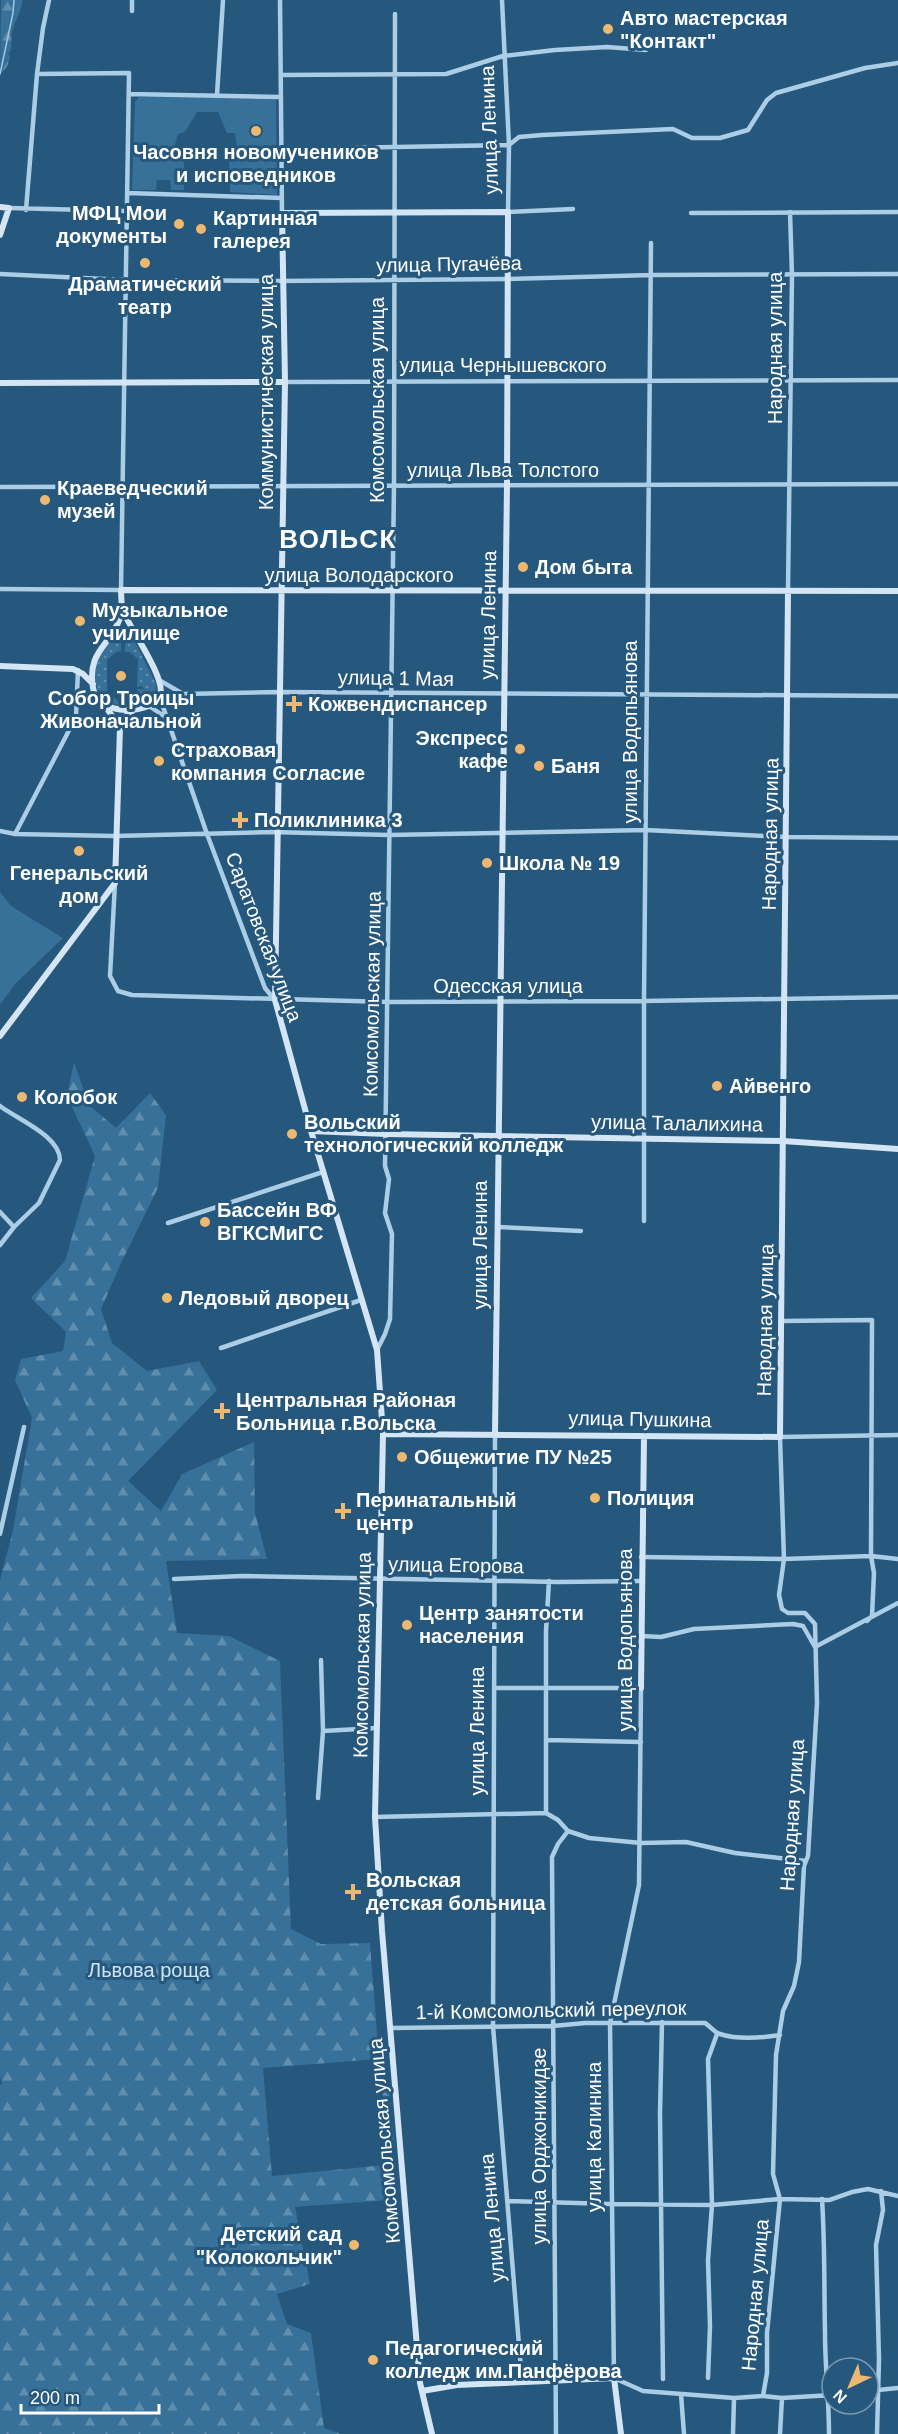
<svg xmlns="http://www.w3.org/2000/svg" width="898" height="2434" font-family="Arial,sans-serif">
	<style>
		.grass { fill: url(#grass-dots) }
		.forest { fill: url(#forest-firs) }
		.green { fill: #377098 }
		.lines { fill: none; stroke-linecap: round; stroke-linejoin: round }
		.stream { stroke: #9fc9e5; stroke-width: 1.5 }
		.street { stroke: #abcde5; stroke-width: 4.5 }
		.secondary { stroke: #d4e6f5; stroke-width: 6 }
		.poi-dot { fill: #edb870; stroke: #26577c; stroke-width: 2 }
		.labels { text-anchor: middle; stroke-width: 6; stroke-linejoin: round; paint-order: stroke }
		.poi-label { font-size: 20px; font-weight: bold; fill: #fff; stroke: #26577c; text-anchor: start }
		.street-label { font-size: 20px; fill: #fff; stroke: #26577c }
		.park-label { font-size: 20px; fill: #cde4f4; stroke: #26577c }
		.district-label { font-size: 26px; font-weight: bold; letter-spacing: 1.5px; fill: #fff; stroke: #26577c }
	</style>
	<defs>
		<pattern id="grass-dots" width="8" height="8" patternUnits="userSpaceOnUse" patternTransform="scale(1.5)"><rect width="8" height="8" fill="#377098"/><path d="M2 2h.1M6 6h.1" fill="none" stroke="#5f8dad" stroke-width="1.8" stroke-linecap="round"/></pattern>
		<pattern id="forest-firs" width="22" height="20" patternUnits="userSpaceOnUse" patternTransform="scale(1.5)"><rect width="22" height="20" fill="#377098"/><path d="M5 1l3.5 6h-7zM16 11l3.5 6h-7z" fill="#5f8dad"/></pattern>
	</defs>
	<rect width="100%" height="100%" fill="#26577c"/>
	<path class="grass" d="M117 630 121 634V651L116 652 107 660V692L122 704 137 693V689H145L141 686 137 687 138 659 129 652H125V643L135 642 156 684V691C148 704 112 710 101 698 95 691 95 670 97 661 100 650 111 639 117 630Z"/>
	<path class="forest" d="M1 0H22V4C20 14 14 22 12 32 10 41 14 46 8 55H10C9 64 7 68 0 74Z
		M74 1062 89 1105 116 1128 150 1093 166 1115 158 1188 122 1261 101 1309 112 1343 147 1371 199 1361 217 1390 128 1481 161 1511 182 1474 254 1442 255 1513 267 1559 166 1561 177 1633 229 1636 280 1661 291 1929 321 1944 370 1943 379 2059 263 2068 272 2176 385 2165 389 2200 295 2207 310 2284 277 2294 287 2324 311 2333 324 2428 341 2434H0V2085L2 2084 0 2076V1580L13 1530 32 1418 15 1380 21 1359 63 1351 66 1332 31 1298 65 1261 95 1156 67 1096Z
		M385 2076 388 2081 395 2148 391 2151 387 2149 381 2077Z"/>
	<path class="green" d="M139 97 276 98 277 195 230 192 229 149 237 147 235 133H227L218 112H197L185 132 178 134 174 148 184 149V190H171L170 180H157L156 190H132L135 102Z
		M0 892 11 906 63 938 16 983 0 1005Z"/>
	<g class="lines">
		<path class="stream" d="M0 74 13 13 14 0"/>
		<path class="street" d="M280 0 282 213
			M502 0 509 145 508 212 573 209
			M132 11V0
			M281 75 446 74 503 56 555 50 607 47 646 50
			M129 94 281 97
			M217 95 223 0
			M282 149 509 145 519 137 542 135 673 129 692 138H720L748 130 767 100 776 93 865 68 898 63
			M128 193 282 198
			M9 208 126 211
			M26 210 37 74 43 28 49 0
			M691 213 898 212
			M0 274 125 280 278 281 508 279 652 275 898 274
			M285 382 898 380
			M0 487 898 484
			M0 589 121 590 129 73 37 74
			M788 591 792 275 790 212
			M159 680 183 694
			M149 706 164 716
			M0 831 15 834 115 836 272 832 389 835 646 830 786 837 898 838
			M15 834 76 717 78 670
			M115 883 110 976 118 991 132 995 388 1002 644 1001 898 997
			M274 999 265 988 207 834 160 698 183 694 280 692 898 696
			M0 1106C17 1119 60 1136 60 1160L39 1203 14 1227 0 1245
			M0 1212 14 1227
			M644 1221V1001L651 243
			M168 1223 323 1172
			M497 1227 581 1231
			M782 1321 872 1320 871 1556 874 1573 872 1616 867 1621
			M221 1348 361 1300
			M377 1350 385 1334 390 1319 392 1234 385 1213 389 1179 385 1166 394 485 395 14
			M495 1434 493 2026 522 2382
			M0 1534 24 1427
			M641 1557 784 1559 871 1556 898 1559
			M174 1579 242 1576 558 1582 642 1581
			M642 1636 661 1637 694 1629 793 1624 803 1626 815 1647 898 1603
			M494 1688H641L639 1885 610 2023 614 2378 643 2391 734 2398 763 2396 782 2398 832 2395
			M323 1731 377 1728
			M547 1740 641 1742
			M318 1798 323 1731 321 1660
			M546 1813 558 1820 568 1831 589 1838 641 1843 686 1842 735 1853 806 1861
			M546 1813V1631L549 1581
			M375 1817 546 1813
			M662 2022 660 2113 663 2379
			M391 2028 553 2026 585 2023H705C710 2026 715 2033 720 2034 739 2040 761 2038 780 2035
			M822 2199C825 2244 824 2288 825 2333 825 2367 829 2400 829 2434
			M507 2201 610 2204 712 2205 780 2199 829 2200 852 2192 868 2189 898 2196
			M708 2378 710 2326 708 2260 712 2205 708 2059 717 2034
			M868 2391 898 2388
			M681 2394 684 2434
			M763 2396 767 2373V2333L780 2199 773 2174 776 2055 783 2011 794 1986 799 1962 804 1866 808 1856 817 1703 815 1624 805 1613H788L782 1609 779 1595 784 1559 780 1437 898 1435
			M556 2434 552 1857 558 1844 568 1831
			M733 2434 734 2398
			M780 2434 782 2398
			M877 2434 879 2359 876 2245 883 2210 881 2191"/>
		<path class="secondary" d="M0 207 9 208 0 235
			M0 383 285 382
			M122 609C129 627 167 679 160 696 153 714 98 718 93 688 87 650 110 647 120 618 123 609 121 599 121 590L898 591
			M0 666 73 669 83 674 93 684
			M106 707 120 728
			M0 1036 115 883 120 728 126 716 135 709
			M311 1131 386 1134 783 1141 898 1149
			M383 1434 780 1437 788 591
			M641 1688 644 1436
			M422 2391 457 2385 614 2378 621 2434
			M432 2434 420 2383 382 1931 375 1817 383 1434 377 1350 311 1131 275 1000 285 382 282 213 508 212 507 485 495 1434"/>
	</g>
	<g class="poi-dot">
		<circle cx="608" cy="29" r="6"/>
		<circle cx="256" cy="131" r="6"/>
		<circle cx="179" cy="224" r="6"/>
		<circle cx="201" cy="229" r="6"/>
		<circle cx="145" cy="263" r="6"/>
		<circle cx="45" cy="500" r="6"/>
		<circle cx="523" cy="567" r="6"/>
		<circle cx="80" cy="621" r="6"/>
		<circle cx="121" cy="676" r="6"/>
		<path d="M291 695h6v6h6v6h-6v6h-6v-6h-6v-6h6z"/>
		<circle cx="520" cy="749" r="6"/>
		<circle cx="159" cy="761" r="6"/>
		<circle cx="539" cy="766" r="6"/>
		<path d="M237 811h6v6h6v6h-6v6h-6v-6h-6v-6h6z"/>
		<circle cx="79" cy="851" r="6"/>
		<circle cx="487" cy="863" r="6"/>
		<circle cx="717" cy="1086" r="6"/>
		<circle cx="22" cy="1097" r="6"/>
		<circle cx="292" cy="1134" r="6"/>
		<circle cx="205" cy="1222" r="6"/>
		<circle cx="167" cy="1298" r="6"/>
		<path d="M219 1402h6v6h6v6h-6v6h-6v-6h-6v-6h6z"/>
		<circle cx="402" cy="1457" r="6"/>
		<circle cx="595" cy="1498" r="6"/>
		<path d="M340 1502h6v6h6v6h-6v6h-6v-6h-6v-6h6z"/>
		<circle cx="407" cy="1625" r="6"/>
		<path d="M350 1883h6v6h6v6h-6v6h-6v-6h-6v-6h6z"/>
		<circle cx="354" cy="2245" r="6"/>
		<circle cx="373" cy="2360" r="6"/>
	</g>
	<g class="labels">
		<g class="poi-label">
			<text x="620" y="25">Авто мастерская<tspan x="620" dy="23">"Контакт"</tspan></text>
			<text x="256" y="159" text-anchor="middle">Часовня новомучеников<tspan x="256" dy="23">и исповедников</tspan></text>
			<text x="167" y="220" text-anchor="end">МФЦ Мои<tspan x="167" dy="23">документы</tspan></text>
			<text x="213" y="225">Картинная<tspan x="213" dy="23">галерея</tspan></text>
			<text x="145" y="291" text-anchor="middle">Драматический<tspan x="145" dy="23">театр</tspan></text>
			<text x="57" y="495">Краеведческий<tspan x="57" dy="23">музей</tspan></text>
			<text x="535" y="574">Дом быта</text>
			<text x="92" y="617">Музыкальное<tspan x="92" dy="23">училище</tspan></text>
			<text x="121" y="705" text-anchor="middle">Собор Троицы<tspan x="121" dy="23">Живоначальной</tspan></text>
			<text x="308" y="711">Кожвендиспансер</text>
			<text x="508" y="745" text-anchor="end">Экспресс<tspan x="508" dy="23">кафе</tspan></text>
			<text x="171" y="757">Страховая<tspan x="171" dy="23">компания Согласие</tspan></text>
			<text x="551" y="773">Баня</text>
			<text x="254" y="827">Поликлиника 3</text>
			<text x="499" y="870">Школа № 19</text>
			<text x="79" y="880" text-anchor="middle">Генеральский<tspan x="79" dy="23">дом</tspan></text>
			<text x="729" y="1093">Айвенго</text>
			<text x="34" y="1104">Колобок</text>
			<text x="304" y="1129">Вольский<tspan x="304" dy="23">технологический колледж</tspan></text>
			<text x="217" y="1217">Бассейн ВФ<tspan x="217" dy="23">ВГКСМиГС</tspan></text>
			<text x="179" y="1305">Ледовый дворец</text>
			<text x="236" y="1407">Центральная Районая<tspan x="236" dy="23">Больница г.Вольска</tspan></text>
			<text x="414" y="1464">Общежитие ПУ №25</text>
			<text x="607" y="1505">Полиция</text>
			<text x="356" y="1507">Перинатальный<tspan x="356" dy="23">центр</tspan></text>
			<text x="419" y="1620">Центр занятости<tspan x="419" dy="23">населения</tspan></text>
			<text x="366" y="1887">Вольская<tspan x="366" dy="23">детская больница</tspan></text>
			<text x="342" y="2241" text-anchor="end">Детский сад<tspan x="342" dy="23">"Колокольчик"</tspan></text>
			<text x="385" y="2355">Педагогический<tspan x="385" dy="23">колледж им.Панфёрова</tspan></text>
		</g>
		<g class="street-label">
			<text transform="translate(489 130) rotate(-92)" y="7">улица Ленина</text>
			<text transform="translate(449 264) rotate(-1)" y="7">улица Пугачёва</text>
			<text transform="translate(775 348) rotate(-90)" y="7">Народная улица</text>
			<text x="503" y="372">улица Чернышевского</text>
			<text transform="translate(266 392) rotate(-90)" y="7">Коммунистическая улица</text>
			<text transform="translate(377 400) rotate(-90)" y="7">Комсомольская улица</text>
			<text x="503" y="477">улица Льва Толстого</text>
			<text x="359" y="582">улица Володарского</text>
			<text transform="translate(488 615) rotate(-89)" y="7">улица Ленина</text>
			<text transform="translate(396 678) rotate(1)" y="7">улица 1 Мая</text>
			<text transform="translate(630 732) rotate(-90)" y="7">улица Водопьянова</text>
			<text transform="translate(770 834) rotate(-89)" y="7">Народная улица</text>
			<text transform="translate(264 937) rotate(69)" y="7">Саратовская улица</text>
			<text x="508" y="993">Одесская улица</text>
			<text transform="translate(372 994) rotate(-89)" y="7">Комсомольская улица</text>
			<text transform="translate(677 1123) rotate(1)" y="7">улица Талалихина</text>
			<text transform="translate(480 1245) rotate(-90)" y="7">улица Ленина</text>
			<text transform="translate(765 1320) rotate(-89)" y="7">Народная улица</text>
			<text transform="translate(640 1419) rotate(1)" y="7">улица Пушкина</text>
			<text transform="translate(456 1565) rotate(1)" y="7">улица Егорова</text>
			<text transform="translate(625 1640) rotate(-90)" y="7">улица Водопьянова</text>
			<text transform="translate(362 1655) rotate(-89)" y="7">Комсомольская улица</text>
			<text transform="translate(477 1731) rotate(-90)" y="7">улица Ленина</text>
			<text transform="translate(792 1815) rotate(-86)" y="7">Народная улица</text>
			<text transform="translate(551 2010) rotate(-1)" y="7">1-й Комсомольский переулок</text>
			<text transform="translate(594 2137) rotate(-90)" y="7">улица Калинина</text>
			<text transform="translate(384 2141) rotate(-95)" y="7">Комсомольская улица</text>
			<text transform="translate(539 2146) rotate(-90)" y="7">улица Орджоникидзе</text>
			<text transform="translate(492 2218) rotate(-95)" y="7">улица Ленина</text>
			<text transform="translate(755 2295) rotate(-85)" y="7">Народная улица</text>
		</g>
		<g class="park-label">
			<text x="149" y="1977">Львова роща</text>
		</g>
		<g class="district-label">
			<text x="338" y="548">ВОЛЬСК</text>
		</g>
	</g>
	<g transform="translate(850 2386) rotate(224)"><circle r="28" fill="#26577c" stroke="#7d9ab0" stroke-width="1.5"/>
	<path d="M0-4.5L10 22L0 15L-10 22Z" fill="#edb870"/>
	<text y="-9" font-size="16" font-weight="bold" text-anchor="middle" fill="#ffffff">N</text>
	</g>
	<path d="M21 2404v9h138v-9" fill="none" stroke="#ffffff" stroke-width="3"/>
	<text x="30" y="2404" font-size="18" fill="#ffffff" stroke="#26577c" stroke-width="4.5" paint-order="stroke">200 m</text>
</svg>
